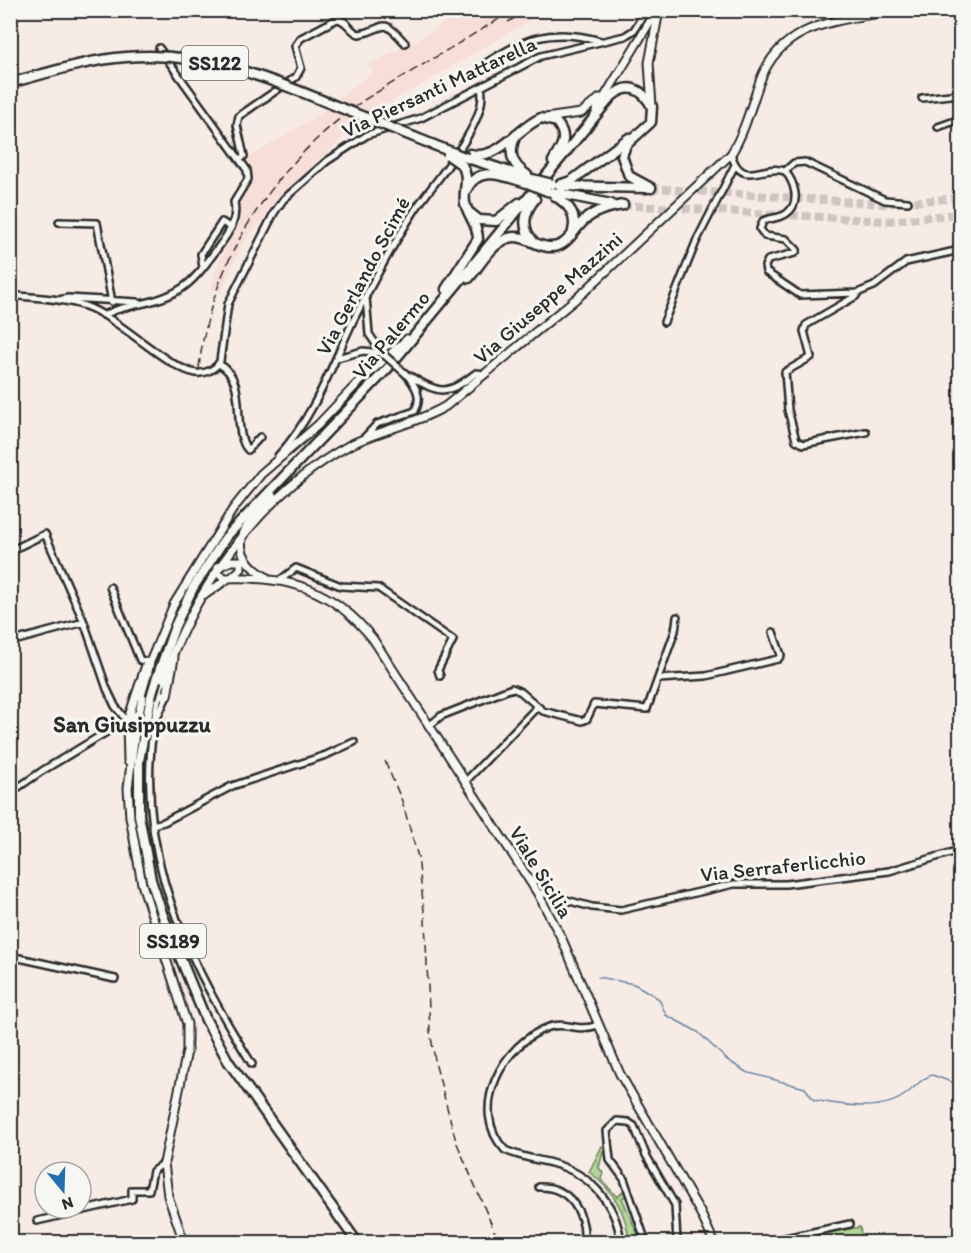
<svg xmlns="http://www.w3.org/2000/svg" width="971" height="1253" font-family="Itim,sans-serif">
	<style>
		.built { fill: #f8ded8 }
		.grass { fill: url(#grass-tufts); stroke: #6e8260; stroke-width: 1.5 }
		.pitch { fill: #b0d894; stroke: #6e8260; stroke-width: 1.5 }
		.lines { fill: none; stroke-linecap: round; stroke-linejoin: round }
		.stream { stroke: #69849f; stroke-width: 1.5 }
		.primary-tunnel { stroke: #cec5c1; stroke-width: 8; stroke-dasharray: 8 4; stroke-linecap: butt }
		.street-casing { stroke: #2b2b2b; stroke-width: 10 }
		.secondary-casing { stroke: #2b2b2b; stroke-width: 11 }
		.primary-casing { stroke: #2b2b2b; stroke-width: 13 }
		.street { stroke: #f6f6f2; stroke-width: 5 }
		.secondary { stroke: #f6f6f2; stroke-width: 7 }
		.primary { stroke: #f6f6f2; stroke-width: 8 }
		.rail { stroke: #2b2b2b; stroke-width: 1.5; stroke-dasharray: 9 4.5; stroke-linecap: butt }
		.street-bridge-casing { stroke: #2b2b2b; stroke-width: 10; stroke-linecap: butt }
		.primary-bridge-casing { stroke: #2b2b2b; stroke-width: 13; stroke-linecap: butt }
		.street-bridge { stroke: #f6f6f2; stroke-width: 5 }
		.primary-bridge { stroke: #f6f6f2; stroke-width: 8 }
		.labels { text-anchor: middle; stroke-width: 6; stroke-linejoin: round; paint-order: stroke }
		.shield { fill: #f6f6f2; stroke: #686867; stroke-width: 1.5 }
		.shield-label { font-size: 20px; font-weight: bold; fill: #2b2b2b }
		.street-label { font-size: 21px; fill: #2b2b2b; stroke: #f6f6f2 }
		.neighbourhood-label { font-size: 22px; font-weight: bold; fill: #2b2b2b; stroke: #f6f6f2 }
	</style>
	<defs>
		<pattern id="grass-tufts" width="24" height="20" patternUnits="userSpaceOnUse" patternTransform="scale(1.5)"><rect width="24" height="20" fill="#b0d894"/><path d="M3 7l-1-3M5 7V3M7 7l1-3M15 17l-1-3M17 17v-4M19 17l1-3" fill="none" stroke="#98ba80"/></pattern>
	</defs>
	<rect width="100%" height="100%" fill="#f7ebe6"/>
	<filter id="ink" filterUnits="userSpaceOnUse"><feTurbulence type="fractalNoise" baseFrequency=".0167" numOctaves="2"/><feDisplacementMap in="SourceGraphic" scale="12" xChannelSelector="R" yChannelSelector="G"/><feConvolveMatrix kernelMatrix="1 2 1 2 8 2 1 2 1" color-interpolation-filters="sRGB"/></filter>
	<g filter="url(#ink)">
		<path class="built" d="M464 11H546L385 106 380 117 343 138 285 191 244 242 221 292 211 289 219 261 232 237 240 212 237 204 250 179 245 160 341 101 340 97 373 72 368 64 412 43Z"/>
		<path class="grass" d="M602 1146 604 1147 599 1168 603 1173 601 1179 617 1197 625 1190 627 1195 622 1198 638 1235H641L644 1242H640L638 1239 629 1242C627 1213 612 1189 589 1172Z"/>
		<path class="pitch" d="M860 1227 862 1242 784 1241Z"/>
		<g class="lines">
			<path class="stream" d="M598 977 634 984 643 989 659 999 666 1015 698 1032 726 1059 746 1072 805 1088 814 1100C841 1105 882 1113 906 1094 917 1086 920 1079 932 1075L960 1085"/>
			<path class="primary-tunnel" d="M651 188 884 204 960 198
				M623 205 887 221 960 214"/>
			<g class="street-casing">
				<path id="street" d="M483 65C525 38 550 27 601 41
					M922 98 960 94
					M938 127 960 119
					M731 154C742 190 763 163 785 171
					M240 160 244 156 237 125 239 116 296 77 301 68 295 46 301 38 337 19C348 20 349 31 359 34 387 30 379 14 405 43
					M785 171C794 182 802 203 786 214 780 218 770 218 763 221L760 229 765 236 786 239 797 250 795 253 768 260 765 266 766 272 800 295 857 293 856 296 806 325 804 331 811 357 785 372 788 410 796 440 803 444 866 432
					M785 171 794 163 805 162 885 200 908 202
					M59 222 97 223 112 302
					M203 268 201 254 222 222 231 228
					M857 293 874 286 906 262 960 250
					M10 295C34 298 62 298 85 306 121 319 166 368 196 373 206 374 216 369 220 361L228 304 274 213 283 200 327 161 367 135 421 118 541 56 625 36 634 30 646 10
					M366 297 369 334 382 353
					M59 300 68 298 137 302
					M105 315C116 308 128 307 140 304 183 295 193 282 217 249 228 234 238 222 234 202L248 179 247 170 159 48
					M664 322 696 242 735 165
					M337 358 363 351 382 353
					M219 364C248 380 232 421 245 446L248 450 260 437
					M410 376C440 395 448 395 476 373L486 374
					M364 438 377 424 415 411C423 396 415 385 406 374
					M278 456C313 418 331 368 353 321 372 283 392 246 415 210 433 183 490 121 481 88
					M10 551 45 534 84 622 107 689 115 706 130 725 131 742
					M279 581 296 568 341 586 378 588 453 640 438 670 440 676
					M110 587 140 660 150 662
					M10 642 84 622
					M658 679 706 676 778 659 781 655 773 632
					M162 683C124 828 177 944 252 1064
					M158 716 167 696
					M429 726 441 716 512 688 521 692 543 711 582 721 587 719 594 704 647 709 675 631 677 617
					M465 782 537 707
					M10 793 42 771 138 713
					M152 825 164 822 232 786 326 755 354 742
					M537 892 592 907 621 910 734 884H786L889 871 960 850
					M10 956 115 979
					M598 1025C576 1033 567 1021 549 1027 503 1043 467 1110 505 1150 520 1157 536 1159 551 1163 590 1173 616 1203 621 1242
					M539 1187C570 1186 586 1214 584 1242
					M37 1221 132 1199V1190H149L153 1171 164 1163
					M646 1242 624 1179 610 1160 607 1131 617 1121 628 1122 634 1126 646 1155 675 1205 677 1242
					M767 1242 850 1224"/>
			</g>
			<g class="secondary-casing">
				<path id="secondary" d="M652 106 649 63 658 16
					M596 111 657 10
					M545 118 581 113 600 98
					M232 577 241 569V561H231L218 567V573L225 578C289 576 332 588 373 639L537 892 561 937 620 1074 700 1212 714 1242
					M266 577C222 550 245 524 272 495
					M206 594 229 578
					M150 662 135 732 128 788 130 817 142 884 187 1024V1051L164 1163 168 1196 184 1242
					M162 683C194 589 259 495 348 446 379 430 416 424 446 406L584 292 731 154C745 131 751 106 760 81 782 21 841 21 895 10
					M149 691 167 696 174 658
					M128 761 127 722 146 665 150 662 174 604 233 509 261 474 318 425 356 385 407 339"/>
			</g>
			<g class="primary-casing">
				<path id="primary" d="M516 135C508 153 511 164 527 175
					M470 154C499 161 517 128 541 118L556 122C569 137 562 146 553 161
					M467 158 532 179
					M559 185 571 181 629 138
					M561 186 647 188
					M467 189C479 163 509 178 530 184
					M547 191 611 204
					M555 196C569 205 577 214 573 231
					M469 212 479 220 496 221 519 203
					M533 241C521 228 524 212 535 199
					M469 278C479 266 490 247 504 240 524 228 541 256 562 244 569 240 573 233 578 227 590 212 604 208 623 205
					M446 289 478 239C478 225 468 216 465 203 463 189 470 178 462 165
					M156 680 175 626 193 588 226 537 388 368 611 97C628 81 643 89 652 107L651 122 626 145 622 156 629 176 651 188
					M151 697 139 761V815L151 880 163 916 206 1020 228 1061 357 1242"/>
			</g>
			<use href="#street" class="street"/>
			<use href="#secondary" class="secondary"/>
			<use href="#primary" class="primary"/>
			<path class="rail" d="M508 22 528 10
				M199 368C211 258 275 164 364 100L514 10
				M385 761 402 801 418 857 425 920 430 1031 436 1066 456 1141 499 1242"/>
			<g class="street-bridge-casing">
				<path id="street-bridge" d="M382 353 406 374"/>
			</g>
			<g class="primary-bridge-casing">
				<path id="primary-bridge" d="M10 83C48 73 86 60 126 57 201 50 268 78 336 106 380 123 423 141 467 158
					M448 155 462 165
					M532 179 552 184
					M530 184 547 191
					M151 697 156 680"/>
			</g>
			<use href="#street-bridge" class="street-bridge"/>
			<use href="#primary-bridge" class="primary-bridge"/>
		</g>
	</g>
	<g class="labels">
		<g class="shield">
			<rect x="182" y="46" width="66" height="34" rx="4.5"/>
			<rect x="140" y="924" width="66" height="34" rx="4.5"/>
		</g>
		<g class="shield-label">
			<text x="215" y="70">SS122</text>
			<text x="173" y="948">SS189</text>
		</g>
		<g class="street-label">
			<text transform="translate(439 87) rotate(-25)" y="7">Via Piersanti Mattarella</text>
			<text transform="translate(363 276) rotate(-62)" y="7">Via Gerlando Scimé</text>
			<text transform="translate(548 298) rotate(-41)" y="7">Via Giuseppe Mazzini</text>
			<text transform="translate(391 335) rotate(-50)" y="7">Via Palermo</text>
			<text transform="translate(783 866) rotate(-6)" y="7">Via Serraferlicchio</text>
			<text transform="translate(541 872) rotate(59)" y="7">Viale Sicilia</text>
		</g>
		<g class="neighbourhood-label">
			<text x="132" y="732">San Giusippuzzu</text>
		</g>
	</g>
	<rect width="971" height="1253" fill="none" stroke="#f6f6f2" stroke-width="36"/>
	<rect x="18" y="18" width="935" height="1217" fill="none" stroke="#2b2b2b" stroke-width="2" filter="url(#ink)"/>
	<g transform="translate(63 1190) rotate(161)"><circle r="28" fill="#f6f6f2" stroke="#a5a5a2" stroke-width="1.5"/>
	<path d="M0-4.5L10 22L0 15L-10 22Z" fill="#1f6fb2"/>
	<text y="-9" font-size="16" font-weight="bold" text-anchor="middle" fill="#2b2b2b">N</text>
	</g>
</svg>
